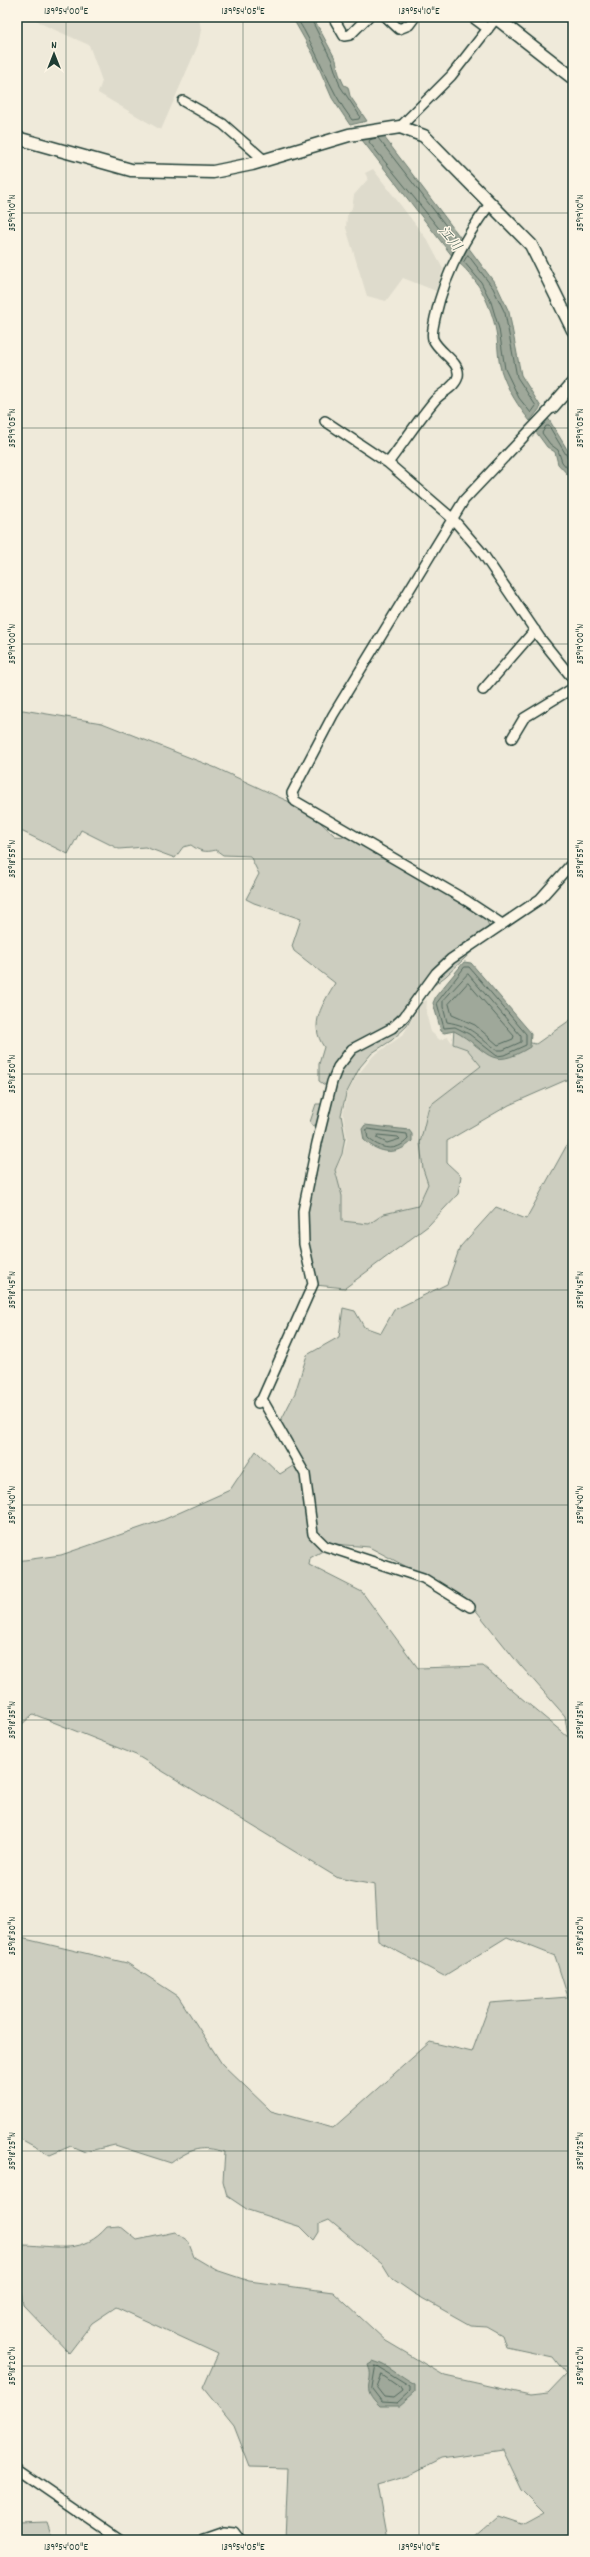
<svg xmlns="http://www.w3.org/2000/svg" width="590" height="2557" font-family="Dekko,'Klee One',sans-serif">
	<style>
		.built { fill: #dedbcc }
		.green { fill: #cccdbf; stroke: #76857a; fill-rule: evenodd }
		.water { fill: #9fa89a; stroke: #6c7d71 }
		.lines { fill: none; stroke-linecap: round; stroke-linejoin: round }
		.shore { stroke: #52685d; stroke-width: 1 }
		.street-casing { stroke: #1f3d34; stroke-width: 12 }
		.secondary-casing { stroke: #1f3d34; stroke-width: 15 }
		.street { stroke: #fcf5e5; stroke-width: 9 }
		.secondary { stroke: #fcf5e5; stroke-width: 12 }
		.ticks { fill: none; stroke: #1f3d34; stroke-width: 1; stroke-opacity: 0.45 }
		.labels { text-anchor: middle; stroke-width: 3; stroke-linejoin: round; paint-order: stroke }
		.water-label { font-size: 14px; font-style: italic; fill: #455d53; stroke: #fcf5e5 }
		.neatline { fill: none; stroke: #1f3d34; stroke-width: 1.5 }
		.ticks-label { font-size: 10px; text-anchor: middle; fill: #1f3d34 }
	</style>
	<rect width="100%" height="100%" fill="#efeada"/>
	<filter id="ink" filterUnits="userSpaceOnUse"><feTurbulence type="fractalNoise" baseFrequency=".025" numOctaves="2"/><feDisplacementMap in="SourceGraphic" scale="8" xChannelSelector="R" yChannelSelector="G"/><feConvolveMatrix kernelMatrix="1 2 1 2 8 2 1 2 1" color-interpolation-filters="sRGB"/></filter>
	<g filter="url(#ink)">
		<path class="built" d="M32 17H199L201 30 198 45 161 130 98 93 102 81 89 45 44 25Z
			M373 169 428 241 443 269 436 291 403 278 386 301 367 296 346 228 347 216 352 208 354 195 368 179 365 173Z
			M427 1000 426 1013 431 1032 440 1040 448 1037 453 1044 467 1049 481 1066 429 1107 423 1169 428 1184 418 1206 384 1214 369 1224 341 1221 342 1196 335 1170 342 1158 347 1139 343 1115 347 1094 356 1077 373 1056 403 1035 421 1003Z"/>
		<path class="green" d="M23 710 102 723 216 768 307 810 335 836 355 838 439 887 486 919 489 926 482 942 446 976 425 992 407 1026 392 1040 372 1053 360 1067 346 1094 341 1115 345 1137 342 1154 335 1170 342 1196V1221L369 1224 384 1214 418 1206 428 1184 423 1169 420 1143 429 1106 481 1066 467 1049 453 1044 454 1027 536 1044 573 1018V1077L509 1105 447 1141V1163L461 1176 458 1194 428 1226 345 1288 315 1285 298 1235 307 1194 316 1175V1165L325 1128 317 1124 313 1126 310 1122 316 1104H322L329 1109 332 1090 319 1081V1064L324 1047C308 1024 323 1004 335 983L294 951 292 946 301 919 254 903 246 899 259 874 250 856 223 855 216 850C205 853 199 851 191 845L183 847 175 858 145 847 119 849 81 830 68 854 17 829V712Z
			M573 1134V2540L472 2539 498 2516 522 2524 544 2512 522 2490 503 2450 441 2459 408 2476 377 2485 387 2540H285L288 2468 250 2467 234 2426 203 2388 218 2354 116 2307 92 2323 69 2353 23 2305 18 2270 24 2245C58 2246 83 2255 107 2227L120 2226 137 2240 175 2232 188 2241 194 2257 216 2270 249 2281 333 2292 386 2341 445 2376 530 2395 548 2393 566 2374 553 2357 506 2347 502 2335 486 2326 470 2325 413 2293 390 2277 382 2264 329 2220 319 2224V2232L314 2240 301 2227 248 2210 227 2196 223 2181 225 2152C201 2145 190 2149 171 2163L115 2145 85 2152 71 2146 50 2155 17 2137V1934L21 1938 127 1963 178 1996 222 2064 271 2111 333 2128 430 2042 472 2052 490 2003 568 1997 555 1956 507 1937 444 1976 378 1941 375 1885 338 1878 136 1755 33 1714 17 1729V1561L61 1555 163 1520 230 1490 256 1451 280 1474 296 1464 275 1432 295 1393 307 1355 339 1337 343 1308 355 1311 364 1327 381 1333 394 1310 447 1284 460 1247 496 1207 526 1219ZM335 1544 369 1547 466 1598 514 1658 565 1716 568 1737 483 1666 418 1668 362 1592 309 1565 310 1558Z
			M47 2522 53 2540H17V2523Z"/>
		<path class="water" d="M292 17H313L336 60 339 74 344 85 348 87 350 96 367 121 350 125 332 98 313 54Z
			M381 133 463 241 453 257 362 140 361 137Z
			M468 247 497 286 509 312 521 375 541 407 530 421C518 406 507 389 501 370 498 360 498 348 497 337 493 309 480 281 458 262Z
			M548 418 573 459V484L569 476 558 464 555 452 547 447 536 432Z
			M464 962 471 963 531 1033 530 1047C488 1073 489 1049 454 1031L444 1033 441 1031 433 1003 436 996Z
			M365 1125 409 1130 412 1134V1141C397 1156 380 1154 364 1140L362 1129Z
			M373 2361C390 2366 398 2376 415 2385V2392L399 2406H380C358 2386 376 2384 368 2364Z"/>
		<g class="lines">
			<path class="shore" d="M296 17C318 50 328 89 352 120L359 119 360 116 340 86 332 61 310 17
				M378 138 457 240 454 247 369 142 370 140Z
				M468 255 493 288 505 313 517 377 536 406 531 413 519 398 505 369 499 329 491 302 481 282 464 262Z
				M573 460 568 458 549 426H546L542 433 550 444 558 450 562 462 573 475
				M465 967H469L526 1034V1045L504 1055 497 1056 469 1034 455 1027 444 1028 437 1003Z
				M468 974 521 1036V1042L503 1050H496C477 1036 472 1026 447 1022L443 1007V1001Z
				M468 983 514 1036 513 1039 498 1045 475 1025 452 1015 449 1004Z
				M367 1129 407 1134 408 1139C396 1153 380 1149 368 1138Z
				M378 1135 398 1137 400 1139 387 1143 377 1138Z
				M376 2366 410 2387V2391L397 2403 382 2402 372 2389Z
				M382 2375 402 2389 403 2391 394 2398 384 2397 377 2388Z"/>
			<g class="street-casing">
				<path id="street" d="M333 17 344 36 350 35 368 17
					M386 17 399 29 409 25 415 17
					M472 17 488 29
					M183 101 223 124 264 160
					M400 127 451 76 497 17
					M325 421 388 463 453 519 483 554 540 638 573 679
					M388 463C404 442 418 420 435 400 442 392 456 387 458 376 461 362 438 352 433 339 431 333 434 324 435 318 444 276 464 238 490 204
					M483 690 535 630
					M512 738 524 718 573 688
					M502 924 467 901 295 801 292 793 333 715 464 500 552 407
					M262 1399 305 1474 313 1534 325 1546 423 1578 470 1607
					M258 1403 262 1399 313 1284 304 1244 303 1211 317 1143 332 1082 338 1067 352 1049 392 1028 404 1017 436 973 451 959 540 899 573 862
					M17 2469 120 2540
					M198 2540 224 2531 234 2532 240 2540"/>
			</g>
			<g class="secondary-casing">
				<path id="secondary" d="M495 17 573 78
					M17 138 131 170 213 172 252 164 349 135 400 127 424 136 531 245 573 330
					M552 407 573 383"/>
			</g>
			<use href="#street" class="street"/>
			<use href="#secondary" class="secondary"/>
		</g>
	</g>
	<path class="ticks" d="M66 17V2540M243 17V2540M419 17V2540M17 213H573M17 428H573M17 644H573M17 859H573M17 1074H573M17 1290H573M17 1505H573M17 1720H573M17 1936H573M17 2151H573M17 2366H573"/>
	<g class="labels">
		<g class="water-label">
			<text transform="translate(451 238) rotate(51)" y="5">江川</text>
		</g>
	</g>
	<rect width="590" height="2557" fill="none" stroke="#fcf5e5" stroke-width="44"/>
	<g transform="translate(54 54)" stroke="#fcf5e5" stroke-width="3" paint-order="stroke">
	<path d="M0-3L7 15L0 10L-7 15Z" fill="#1f3d34"/>
	<text y="-6" font-size="11" font-weight="bold" text-anchor="middle" fill="#1f3d34">N</text>
	</g>
	<rect x="22" y="22" width="546" height="2513" class="neatline"/>
	<g class="ticks-label">
		<text x="66" y="14">139°54'00"E</text>
		<text x="243" y="14">139°54'05"E</text>
		<text x="419" y="14">139°54'10"E</text>
		<text transform="translate(11 213) rotate(-90)" y="4">35°19'10"N</text>
		<text transform="translate(579 213) rotate(-90)" y="4">35°19'10"N</text>
		<text transform="translate(11 428) rotate(-90)" y="4">35°19'05"N</text>
		<text transform="translate(579 428) rotate(-90)" y="4">35°19'05"N</text>
		<text transform="translate(11 644) rotate(-90)" y="4">35°19'00"N</text>
		<text transform="translate(579 644) rotate(-90)" y="4">35°19'00"N</text>
		<text transform="translate(11 859) rotate(-90)" y="4">35°18'55"N</text>
		<text transform="translate(579 859) rotate(-90)" y="4">35°18'55"N</text>
		<text transform="translate(11 1074) rotate(-90)" y="4">35°18'50"N</text>
		<text transform="translate(579 1074) rotate(-90)" y="4">35°18'50"N</text>
		<text transform="translate(11 1290) rotate(-90)" y="4">35°18'45"N</text>
		<text transform="translate(579 1290) rotate(-90)" y="4">35°18'45"N</text>
		<text transform="translate(11 1505) rotate(-90)" y="4">35°18'40"N</text>
		<text transform="translate(579 1505) rotate(-90)" y="4">35°18'40"N</text>
		<text transform="translate(11 1720) rotate(-90)" y="4">35°18'35"N</text>
		<text transform="translate(579 1720) rotate(-90)" y="4">35°18'35"N</text>
		<text transform="translate(11 1936) rotate(-90)" y="4">35°18'30"N</text>
		<text transform="translate(579 1936) rotate(-90)" y="4">35°18'30"N</text>
		<text transform="translate(11 2151) rotate(-90)" y="4">35°18'25"N</text>
		<text transform="translate(579 2151) rotate(-90)" y="4">35°18'25"N</text>
		<text transform="translate(11 2366) rotate(-90)" y="4">35°18'20"N</text>
		<text transform="translate(579 2366) rotate(-90)" y="4">35°18'20"N</text>
		<text x="66" y="2550">139°54'00"E</text>
		<text x="243" y="2550">139°54'05"E</text>
		<text x="419" y="2550">139°54'10"E</text>
	</g>
</svg>
